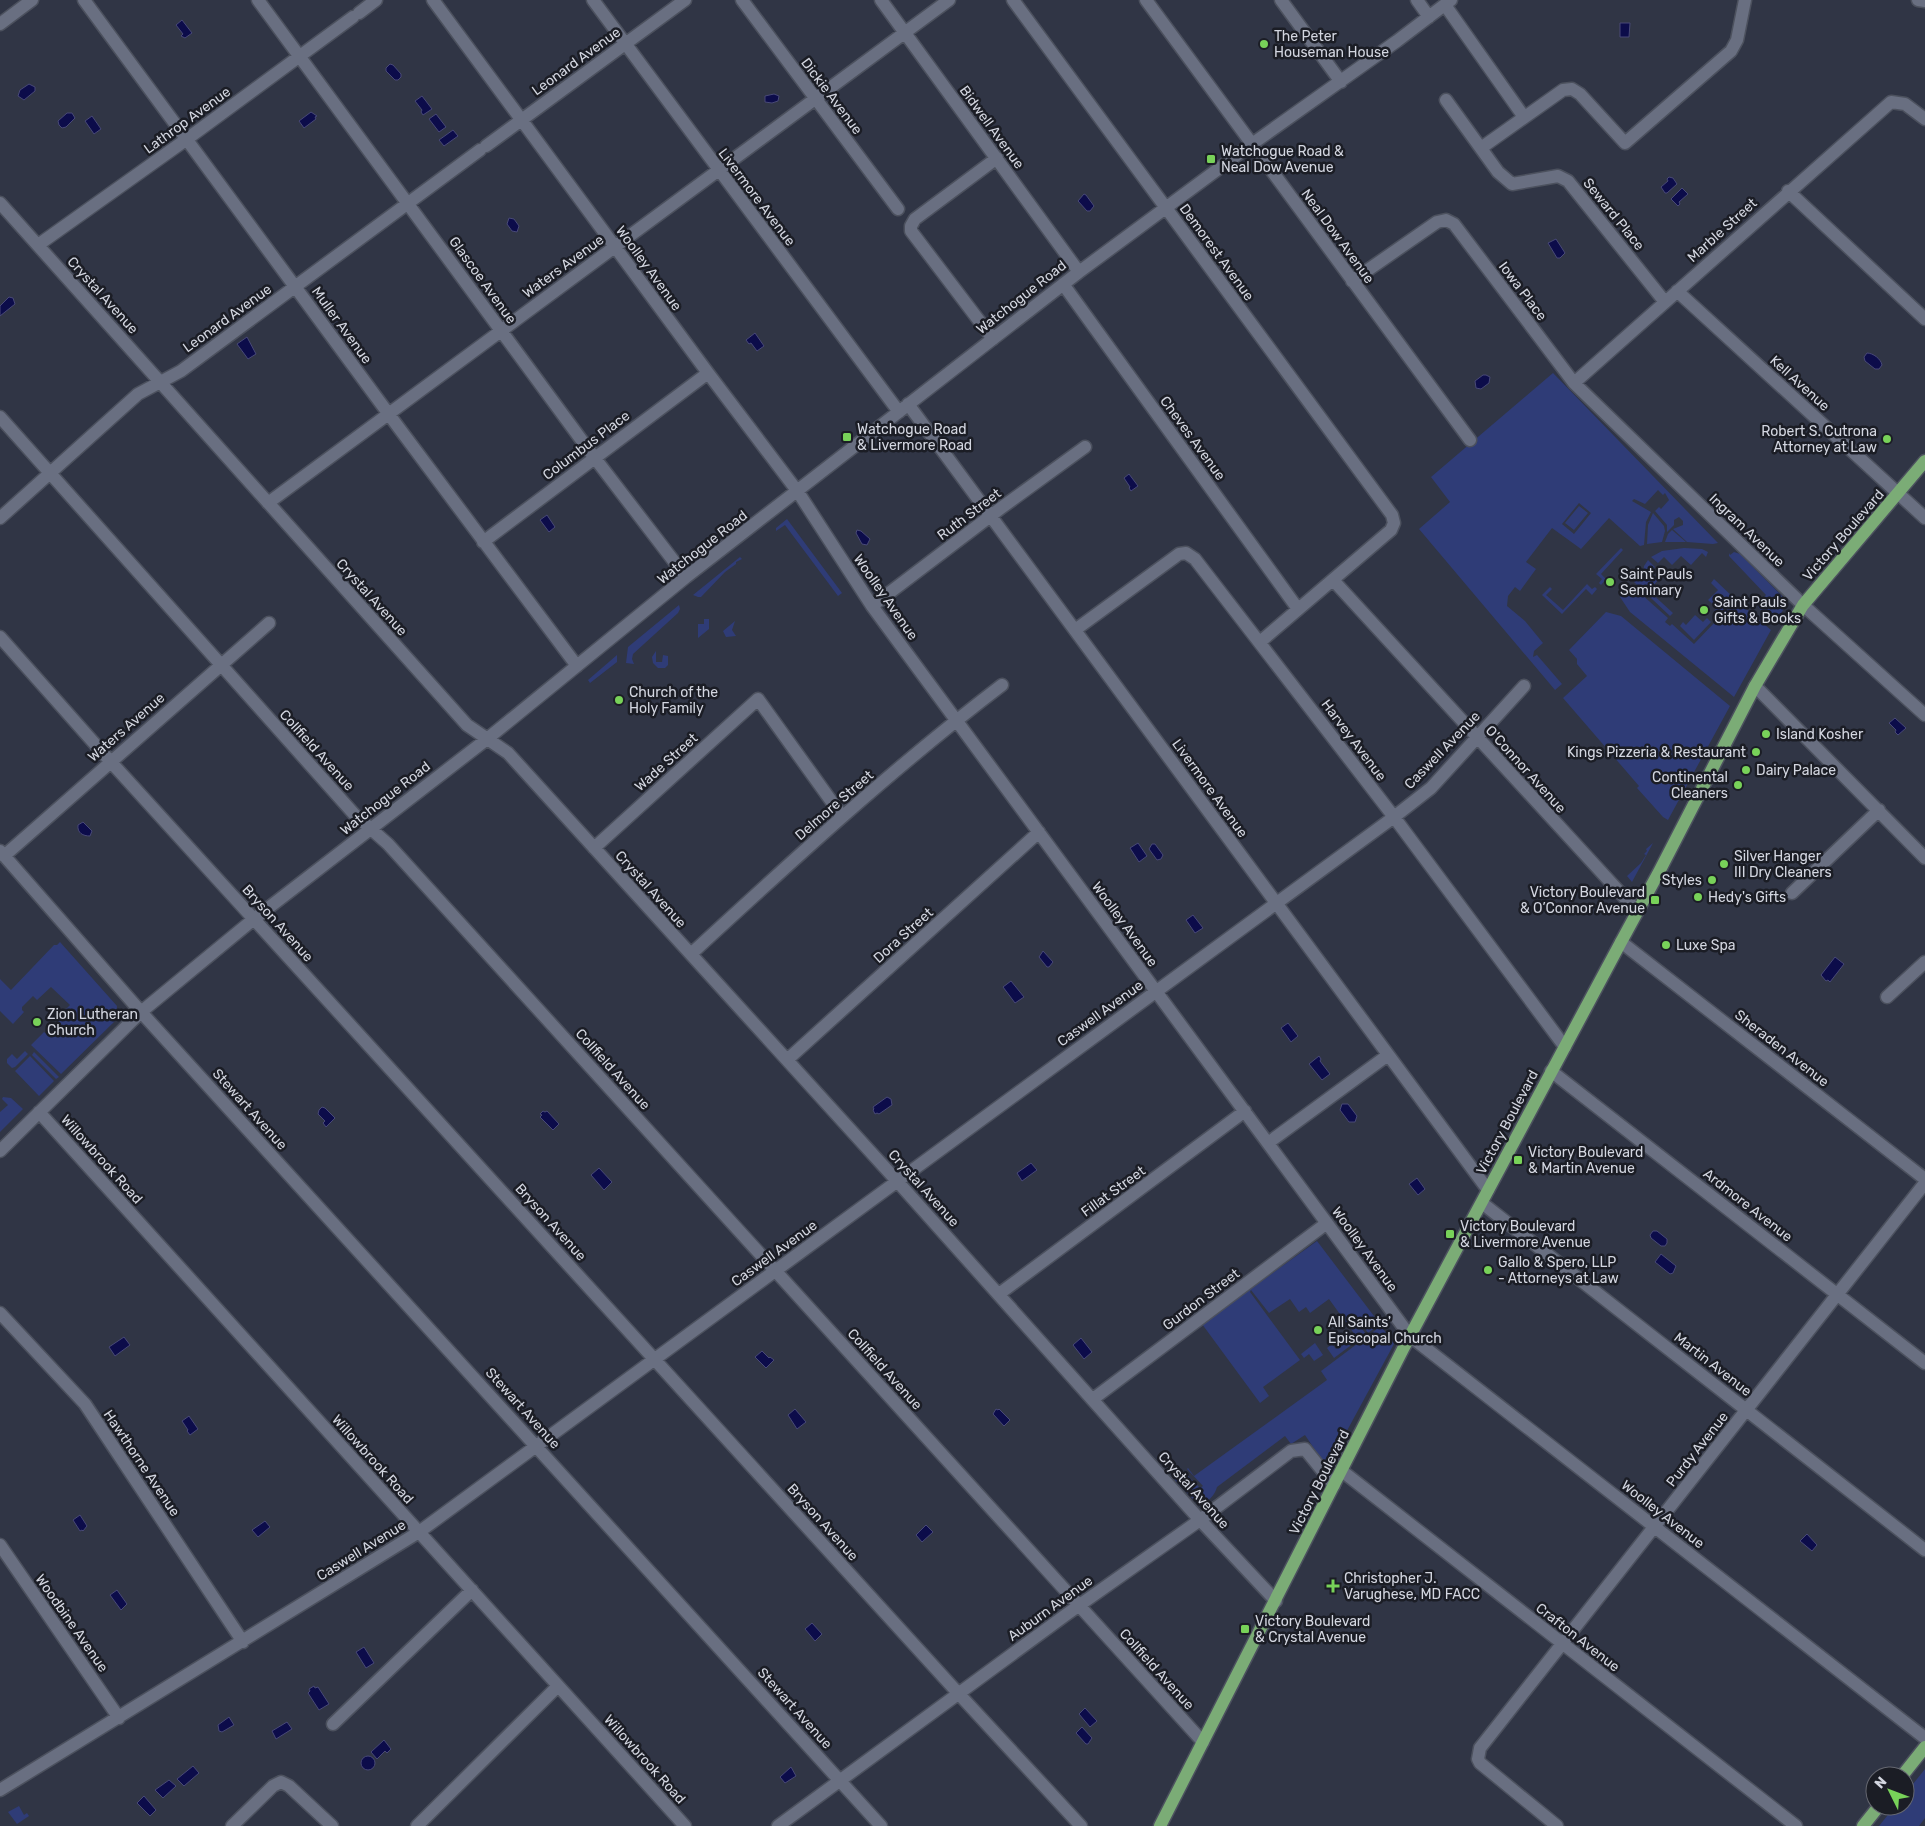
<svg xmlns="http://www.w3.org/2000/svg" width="1925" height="1826" font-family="Rubik,sans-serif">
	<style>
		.green { fill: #2f3c77; fill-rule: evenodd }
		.water { fill: #0c0c4a; stroke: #484977 }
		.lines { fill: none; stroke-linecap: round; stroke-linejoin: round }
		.minor-casing { stroke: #4c515e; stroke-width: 15 }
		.major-casing { stroke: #4c515e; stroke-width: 15 }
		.minor { stroke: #696f81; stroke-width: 12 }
		.major { stroke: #7bac76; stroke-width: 12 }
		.poi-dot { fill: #78d259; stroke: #1b1d25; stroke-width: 2 }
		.labels { text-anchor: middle; stroke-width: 5; stroke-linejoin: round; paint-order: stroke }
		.poi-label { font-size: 14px; fill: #d3d6e0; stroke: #1b1d25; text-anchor: start }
		.street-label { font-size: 14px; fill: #d3d6e0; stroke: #1b1d25 }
	</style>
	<rect width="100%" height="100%" fill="#303545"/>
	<path class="green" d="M1553 373 1718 543 1713 544 1687 542 1673 529 1683 525V521L1679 517 1674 520V525L1667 532V525L1655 511 1659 507 1661 509 1669 500 1665 493 1663 495 1658 490 1645 504 1634 499 1632 501 1651 512 1646 522 1644 545 1640 546 1609 518 1581 549 1552 528 1526 562 1536 569 1520 591 1515 587 1508 596 1507 606 1525 621 1543 643 1534 651 1533 657 1537 655 1562 684 1555 690 1419 529 1450 502 1431 477ZM1579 503 1591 513 1574 534 1562 524Z
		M1579 506 1588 513 1574 530 1565 523Z
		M1653 513 1664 526 1665 531 1662 542 1647 544 1648 525Z
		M787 519 842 593 838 596 785 525 776 531V528Z
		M1672 530 1686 542H1665L1668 534Z
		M1621 548 1623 550 1601 574 1606 579 1601 585 1599 583 1602 579 1596 574Z
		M1684 548 1702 549 1708 552 1706 557 1702 553 1691 565 1681 556 1672 565 1664 557 1658 563 1651 557 1662 551Z
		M1734 552 1740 554 1788 602 1775 623 1758 607V603L1766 595 1729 556V553L1730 555Z
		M740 557 742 559 736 562V564L725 572 701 597H698L693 595Z
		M1648 560 1655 567 1650 572 1658 580 1649 591 1673 613 1670 616 1634 582 1643 573 1644 566Z
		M1714 579 1734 598 1718 615 1714 611 1717 608 1708 600 1718 590 1711 583Z
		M1587 584 1592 589 1595 587 1597 589 1592 595 1586 589 1562 614 1542 595 1550 587 1552 589 1546 595 1563 610Z
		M1631 585 1668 618 1665 622 1670 626 1672 624 1694 644 1736 600 1771 630 1734 697 1630 612 1620 597Z
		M679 605 680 609 678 613 633 654 632 659 634 664 626 663 628 647Z
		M1606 612 1621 616 1730 706 1668 820 1663 817 1637 788 1639 786 1563 698 1587 676 1577 664V659L1569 650Z
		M1695 615 1703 622 1707 618 1711 622 1694 640 1680 626 1683 622 1686 625Z
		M704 619H709V629L698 638V624H704Z
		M735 621 732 630 736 636 726 637 723 631Z
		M656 651V662H662L663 655 668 656V665L665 668H658L653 663 652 657Z
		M617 655V662L590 683 588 680Z
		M1653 843 1632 882 1627 876 1641 863 1646 855 1644 854 1647 851 1646 849Z
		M60 942 117 1006 116 1020 61 1074 31 1045 44 1032 49 1036 60 1024 56 1019 70 1005 51 987 37 1000 33 996 22 1007V1010L24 1012 13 1024 0 1011V979L11 990 54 945H57Z
		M25 1051 28 1054 15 1067 12 1068 7 1063V1059L12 1054 17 1059Z
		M34 1052 59 1077 56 1079 32 1055Z
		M30 1056 54 1081 39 1096 15 1071Z
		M3 1097 11 1098 23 1109 0 1132V1112L8 1105 2 1099Z
		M1317 1241 1380 1324 1368 1333 1357 1317 1347 1324 1329 1299 1310 1313 1306 1307 1299 1312 1290 1299 1269 1313 1251 1290 1250 1292 1300 1360 1263 1387 1269 1396 1260 1403 1202 1324Z
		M1355 1320 1366 1334 1334 1358 1327 1348 1332 1344 1336 1349 1355 1335 1348 1325Z
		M1381 1326 1394 1344 1330 1462 1327 1464 1323 1462 1305 1435 1291 1444 1285 1436 1217 1487C1215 1496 1204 1507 1196 1502L1174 1479 1184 1472 1200 1488 1203 1486 1187 1469 1188 1468 1194 1476 1327 1380 1321 1371Z
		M1315 1343 1323 1355 1314 1361 1309 1354 1304 1358 1301 1354Z
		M1925 1769V1818L1919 1826H1879L1895 1806H1905V1794Z
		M19 1806 24 1815 27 1813 29 1816 17 1824 8 1812Z"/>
	<path class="water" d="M182 20 192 33 185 38 181 36 183 34 176 25Z
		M1620 23H1630L1629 37H1620Z
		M390 64 393 65 401 74V77L398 80H395L386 71V68Z
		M29 84 35 87V91L24 100 18 96 20 90Z
		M774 94 779 96 778 101 772 103 765 102V96Z
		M422 96 432 109 423 115 421 112 422 110 415 101Z
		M311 112 317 116 315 117 316 119 304 128 299 121Z
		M67 113H72L75 118 66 127 62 128 59 125 58 121Z
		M436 114 446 127 439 132 429 119Z
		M92 116 101 129 94 134 85 121Z
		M453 130 458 136 444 146 439 140Z
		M1669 177 1673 178 1677 184 1667 193H1665L1661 187 1668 181 1667 179Z
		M1682 188 1688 194 1679 202 1680 204 1678 206 1671 199Z
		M1084 194 1086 195 1094 206 1090 211H1087L1078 201Z
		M509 218 514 219 519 226 517 232 512 231 507 224Z
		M1556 239 1565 253 1560 258H1557L1548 243Z
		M9 297 13 298 15 304 0 316V306Z
		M755 333 764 346 757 351 751 343 749 344 746 340Z
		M247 337 256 354 248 359 237 344Z
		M1867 353C1873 353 1881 359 1882 365L1879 369H1875L1865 361 1864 357Z
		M1483 375H1486L1490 377 1489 383 1481 389 1476 388 1475 381Z
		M1129 474 1138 486 1131 491 1129 488 1130 487 1124 478Z
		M547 515 555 527 549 532 540 520Z
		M857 530 861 531 870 539 867 545 862 544 856 533Z
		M1895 718 1906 728 1898 735 1895 732 1896 730 1889 723Z
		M83 822 92 831 90 836C83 836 77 833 78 825Z
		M1138 843 1147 856 1139 862 1130 848Z
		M1152 844H1155L1163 855 1161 859 1157 860 1149 849Z
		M1193 915 1203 928 1195 933 1186 920Z
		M1043 951 1053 962 1049 967H1047L1039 957Z
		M1835 957 1844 964 1830 982 1828 980 1826 981 1821 975Z
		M1011 981 1024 997 1015 1003 1003 987Z
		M1288 1023 1298 1036 1291 1042 1281 1028Z
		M1319 1056 1321 1059 1320 1061 1330 1074 1322 1080 1309 1064Z
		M887 1097 891 1099 892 1105 879 1114 877 1113 875 1114 873 1110 874 1109 873 1107Z
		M1342 1104H1348L1357 1116 1355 1122H1349L1340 1110Z
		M322 1107 325 1108 335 1118 326 1127 323 1123 325 1121 318 1114 319 1110Z
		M543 1111 545 1112 547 1111 559 1124 553 1130 540 1117 542 1115 540 1114Z
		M1031 1163 1037 1170 1022 1181 1017 1173Z
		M599 1168 612 1182 604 1190 591 1175Z
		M1417 1178 1425 1189 1418 1195 1409 1184Z
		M1653 1231H1657L1667 1239V1243L1665 1246H1661L1651 1238 1650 1235Z
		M1661 1254 1676 1266 1673 1273 1670 1274 1655 1262Z
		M124 1337 130 1345 115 1356 109 1347Z
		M1081 1338 1092 1352 1084 1359 1073 1345Z
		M762 1351 769 1358 770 1357 774 1360 766 1368 755 1357Z
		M795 1409 806 1422 797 1429 788 1415Z
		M996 1409 998 1410 999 1409 1010 1420 1004 1426 993 1414Z
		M189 1416 198 1429 190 1435 187 1431 188 1430 182 1421Z
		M80 1515 87 1526 83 1531 82 1530 80 1531 73 1520Z
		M265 1521 270 1527 258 1537 252 1530Z
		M926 1525 933 1532 922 1542 916 1535Z
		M1807 1534 1817 1545 1812 1551 1800 1541Z
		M117 1590 127 1604 121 1610 110 1595Z
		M812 1623 822 1634 815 1641 805 1629Z
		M364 1647 374 1663 366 1668 356 1652Z
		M314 1686 315 1688 318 1687 329 1704 319 1710 308 1693 310 1691 309 1689Z
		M1085 1708 1097 1721 1090 1727 1079 1714Z
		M229 1717 234 1725 222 1732 219 1731 218 1725Z
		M287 1722 292 1729 276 1739 272 1731Z
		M1082 1727 1092 1738 1088 1744H1086L1076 1733Z
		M384 1740 391 1749 387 1753 385 1751 377 1759 371 1752Z
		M361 1763a7 7 0 1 1 14 0a7 7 0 1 1-14 0Z
		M193 1766 199 1773 184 1786 177 1779Z
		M791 1767 796 1776 785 1783 780 1777Z
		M169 1780 176 1786 163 1798 155 1790Z
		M144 1796 156 1810 150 1816 137 1803Z"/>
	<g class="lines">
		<g class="minor-casing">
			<path id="minor" d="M84 0 399 428 577 666
				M258 0 594 457 686 577
				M433 0 708 373 798 492 872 606 1410 1336 1925 1738
				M593 0 899 412
				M742 0 898 209
				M881 0 1079 272
				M1013 0 1392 515 1394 523 1391 530 1260 642
				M1146 0 1470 440
				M1281 0 1341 82
				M1417 0 1429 17
				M1918 0 1925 1
				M1445 5 1524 117
				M359 13 376 0
				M0 24 32 0
				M1446 100 1498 172 1512 184 1558 176 1568 181 1665 302
				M486 146 685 0
				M1481 148 1563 90 1572 89 1580 94 1625 143 1731 51 1737 40 1745 0
				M1788 191 1925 319
				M0 203 467 725 508 753 897 1181 1200 1520 1276 1601
				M38 245 187 139 353 17
				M1352 281 1437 222 1446 220 1454 224 1574 383 1803 605 1925 715
				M1063 284 1298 609
				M1677 291 1925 518
				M993 339 911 231V226L915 219 997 158
				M1574 383 1891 102 1905 104 1925 119
				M908 404 1488 1190
				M0 417 354 814 388 844 1203 1742
				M268 503 949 0
				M0 518 138 394 181 371 480 150
				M483 542 708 373
				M1333 580 1637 911
				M872 606 1001 508 1085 447
				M1075 630 1179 554 1186 553 1195 559 1394 817 1565 1047
				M0 637 110 761 958 1693 1081 1826
				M1755 686 1925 858
				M594 848 758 699 842 816
				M0 851 141 1012 881 1826
				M4 856 269 623
				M1792 893 1879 810
				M1621 942 1925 1179
				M691 954C792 861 893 768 1002 685
				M1887 997 1925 962
				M787 1060 1039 832
				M1551 1071 1925 1363
				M39 1112 685 1826
				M1268 1143 1388 1055
				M0 1151 141 1012 254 919 487 739 686 577 1079 272 1252 144 1397 41 1451 0
				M1482 1203 1925 1550
				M999 1294 1245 1111
				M0 1313 85 1404 243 1642
				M1093 1399 1327 1223
				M1342 1471 1796 1826
				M0 1545 119 1718
				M333 1724 472 1590
				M0 1790 419 1532 1394 817 1431 788 1524 686
				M232 1826 273 1786 281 1782 289 1786 332 1826
				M417 1826 558 1686
				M778 1826 1067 1614 1200 1520 1291 1451 1305 1449 1334 1485
				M1557 1826 1480 1763 1478 1759 1480 1748 1925 1183"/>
		</g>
		<g class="major-casing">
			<path id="major" d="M1902 1776 1925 1747
				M1160 1826 1403 1349 1621 942 1660 870 1755 686 1803 605 1925 461
				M1863 1826 1879 1806"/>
		</g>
		<use href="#minor" class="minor"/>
		<use href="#major" class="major"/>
	</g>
	<g class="poi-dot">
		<circle cx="1264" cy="44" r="5"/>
		<rect x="1206" y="154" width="10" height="10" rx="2.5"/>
		<rect x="842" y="432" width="10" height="10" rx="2.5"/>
		<circle cx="1887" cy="439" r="5"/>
		<circle cx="1610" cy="582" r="5"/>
		<circle cx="1704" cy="610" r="5"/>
		<circle cx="619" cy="700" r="5"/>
		<circle cx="1766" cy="734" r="5"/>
		<circle cx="1756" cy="752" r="5"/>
		<circle cx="1746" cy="770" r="5"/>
		<circle cx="1738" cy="785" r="5"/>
		<circle cx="1724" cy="864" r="5"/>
		<circle cx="1712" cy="880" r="5"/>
		<circle cx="1698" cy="897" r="5"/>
		<rect x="1650" y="895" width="10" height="10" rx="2.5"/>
		<circle cx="1666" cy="945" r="5"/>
		<circle cx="37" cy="1022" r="5"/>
		<rect x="1513" y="1155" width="10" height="10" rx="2.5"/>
		<rect x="1445" y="1229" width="10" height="10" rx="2.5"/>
		<circle cx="1488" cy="1270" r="5"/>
		<circle cx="1318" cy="1330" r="5"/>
		<path d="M1330.5 1578.5h5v5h5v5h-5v5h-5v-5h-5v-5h5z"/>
		<rect x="1240" y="1624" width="10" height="10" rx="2.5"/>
	</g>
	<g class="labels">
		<g class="poi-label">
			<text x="1274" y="41">The Peter<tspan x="1274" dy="16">Houseman House</tspan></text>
			<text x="1221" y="156">Watchogue Road &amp;<tspan x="1221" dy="16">Neal Dow Avenue</tspan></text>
			<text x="857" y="434">Watchogue Road<tspan x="857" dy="16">&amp; Livermore Road</tspan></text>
			<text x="1877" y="436" text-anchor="end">Robert S. Cutrona<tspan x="1877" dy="16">Attorney at Law</tspan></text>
			<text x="1620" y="579">Saint Pauls<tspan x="1620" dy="16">Seminary</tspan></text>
			<text x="1714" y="607">Saint Pauls<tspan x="1714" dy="16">Gifts &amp; Books</tspan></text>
			<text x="629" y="697">Church of the<tspan x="629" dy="16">Holy Family</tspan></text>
			<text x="1776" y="739">Island Kosher</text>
			<text x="1746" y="757" text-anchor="end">Kings Pizzeria &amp; Restaurant</text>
			<text x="1756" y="775">Dairy Palace</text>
			<text x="1728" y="782" text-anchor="end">Continental<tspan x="1728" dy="16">Cleaners</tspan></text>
			<text x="1734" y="861">Silver Hanger<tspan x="1734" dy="16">III Dry Cleaners</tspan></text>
			<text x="1702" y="885" text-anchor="end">Styles</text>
			<text x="1645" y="897" text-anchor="end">Victory Boulevard<tspan x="1645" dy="16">&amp; O’Connor Avenue</tspan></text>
			<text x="1708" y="902">Hedy's Gifts</text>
			<text x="1676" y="950">Luxe Spa</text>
			<text x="47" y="1019">Zion Lutheran<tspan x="47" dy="16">Church</tspan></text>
			<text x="1528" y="1157">Victory Boulevard<tspan x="1528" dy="16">&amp; Martin Avenue</tspan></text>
			<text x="1460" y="1231">Victory Boulevard<tspan x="1460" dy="16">&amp; Livermore Avenue</tspan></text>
			<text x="1498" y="1267">Gallo &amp; Spero, LLP<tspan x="1498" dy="16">- Attorneys at Law</tspan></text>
			<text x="1328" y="1327">All Saints'<tspan x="1328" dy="16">Episcopal Church</tspan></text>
			<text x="1344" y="1583">Christopher J.<tspan x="1344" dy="16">Varughese, MD FACC</tspan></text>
			<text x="1255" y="1626">Victory Boulevard<tspan x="1255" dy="16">&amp; Crystal Avenue</tspan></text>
		</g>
		<g class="street-label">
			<text transform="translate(576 61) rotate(-36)" y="5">Leonard Avenue</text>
			<text transform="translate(832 96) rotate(53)" y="5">Dickie Avenue</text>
			<text transform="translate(187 120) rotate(-36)" y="5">Lathrop Avenue</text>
			<text transform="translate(992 127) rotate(54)" y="5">Bidwell Avenue</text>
			<text transform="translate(757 197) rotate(53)" y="5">Livermore Avenue</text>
			<text transform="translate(1614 214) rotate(51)" y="5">Seward Place</text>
			<text transform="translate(1722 230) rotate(-42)" y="5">Marble Street</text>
			<text transform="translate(1338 236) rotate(54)" y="5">Neal Dow Avenue</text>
			<text transform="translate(1217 252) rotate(54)" y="5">Demorest Avenue</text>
			<text transform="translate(563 266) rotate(-36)" y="5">Waters Avenue</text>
			<text transform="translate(649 268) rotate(54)" y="5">Woolley Avenue</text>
			<text transform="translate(483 280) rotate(54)" y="5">Glascoe Avenue</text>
			<text transform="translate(1523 291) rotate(53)" y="5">Iowa Place</text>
			<text transform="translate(103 295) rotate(48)" y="5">Crystal Avenue</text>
			<text transform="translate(1021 297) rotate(-38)" y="5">Watchogue Road</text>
			<text transform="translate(227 318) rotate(-36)" y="5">Leonard Avenue</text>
			<text transform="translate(342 325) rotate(54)" y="5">Muller Avenue</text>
			<text transform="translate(1800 383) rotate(42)" y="5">Kell Avenue</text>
			<text transform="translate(1193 438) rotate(54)" y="5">Cheves Avenue</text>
			<text transform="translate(586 445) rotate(-37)" y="5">Columbus Place</text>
			<text transform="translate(969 514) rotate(-37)" y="5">Ruth Street</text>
			<text transform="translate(1747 530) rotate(44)" y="5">Ingram Avenue</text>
			<text transform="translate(1843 535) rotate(-49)" y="5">Victory Boulevard</text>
			<text transform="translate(702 547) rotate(-38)" y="5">Watchogue Road</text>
			<text transform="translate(372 597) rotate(48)" y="5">Crystal Avenue</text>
			<text transform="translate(886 597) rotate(55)" y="5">Woolley Avenue</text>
			<text transform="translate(126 727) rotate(-41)" y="5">Waters Avenue</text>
			<text transform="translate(1354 740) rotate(53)" y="5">Harvey Avenue</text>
			<text transform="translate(317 750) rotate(48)" y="5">Collfield Avenue</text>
			<text transform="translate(1442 750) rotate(-46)" y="5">Caswell Avenue</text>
			<text transform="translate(666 762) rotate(-42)" y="5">Wade Street</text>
			<text transform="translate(1526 769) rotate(48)" y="5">O'Connor Avenue</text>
			<text transform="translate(1210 788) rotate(54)" y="5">Livermore Avenue</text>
			<text transform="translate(385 798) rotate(-38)" y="5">Watchogue Road</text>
			<text transform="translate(834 805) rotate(-41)" y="5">Delmore Street</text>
			<text transform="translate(651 889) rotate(48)" y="5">Crystal Avenue</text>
			<text transform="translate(278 923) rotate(48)" y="5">Bryson Avenue</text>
			<text transform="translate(1125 924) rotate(54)" y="5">Woolley Avenue</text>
			<text transform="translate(903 935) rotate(-42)" y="5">Dora Street</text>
			<text transform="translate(1100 1013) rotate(-36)" y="5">Caswell Avenue</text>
			<text transform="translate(1782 1048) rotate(38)" y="5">Sheraden Avenue</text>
			<text transform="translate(613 1069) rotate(48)" y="5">Collfield Avenue</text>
			<text transform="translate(250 1109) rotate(48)" y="5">Stewart Avenue</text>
			<text transform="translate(1507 1122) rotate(-62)" y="5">Victory Boulevard</text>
			<text transform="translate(102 1159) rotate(48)" y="5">Willowbrook Road</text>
			<text transform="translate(924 1188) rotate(48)" y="5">Crystal Avenue</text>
			<text transform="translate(1113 1191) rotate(-36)" y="5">Fillat Street</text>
			<text transform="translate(1748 1205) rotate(38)" y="5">Ardmore Avenue</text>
			<text transform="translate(551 1222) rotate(48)" y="5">Bryson Avenue</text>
			<text transform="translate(1365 1249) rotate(54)" y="5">Woolley Avenue</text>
			<text transform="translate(774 1253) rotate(-36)" y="5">Caswell Avenue</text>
			<text transform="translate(1201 1299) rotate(-37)" y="5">Gurdon Street</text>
			<text transform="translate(1713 1364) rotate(38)" y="5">Martin Avenue</text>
			<text transform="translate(885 1369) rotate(48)" y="5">Collfield Avenue</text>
			<text transform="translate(523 1408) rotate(48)" y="5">Stewart Avenue</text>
			<text transform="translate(1697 1449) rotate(-52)" y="5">Purdy Avenue</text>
			<text transform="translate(373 1459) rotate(48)" y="5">Willowbrook Road</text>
			<text transform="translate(142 1463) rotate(56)" y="5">Hawthorne Avenue</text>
			<text transform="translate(1319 1482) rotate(-63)" y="5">Victory Boulevard</text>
			<text transform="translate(1194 1490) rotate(48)" y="5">Crystal Avenue</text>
			<text transform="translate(1663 1514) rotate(38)" y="5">Woolley Avenue</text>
			<text transform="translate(823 1522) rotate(48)" y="5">Bryson Avenue</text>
			<text transform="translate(361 1550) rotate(-32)" y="5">Caswell Avenue</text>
			<text transform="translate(1050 1608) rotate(-36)" y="5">Auburn Avenue</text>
			<text transform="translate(72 1623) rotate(55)" y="5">Woodbine Avenue</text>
			<text transform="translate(1578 1637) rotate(38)" y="5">Crafton Avenue</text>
			<text transform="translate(1157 1669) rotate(48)" y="5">Collfield Avenue</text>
			<text transform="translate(795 1708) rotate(48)" y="5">Stewart Avenue</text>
			<text transform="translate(645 1759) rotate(48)" y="5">Willowbrook Road</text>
		</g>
	</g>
	<g transform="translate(1890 1791) rotate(312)"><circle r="24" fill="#1b1d25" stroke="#656770"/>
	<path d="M0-4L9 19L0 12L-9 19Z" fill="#78d259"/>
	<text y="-8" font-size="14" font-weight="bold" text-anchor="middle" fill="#d3d6e0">N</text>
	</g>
</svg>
